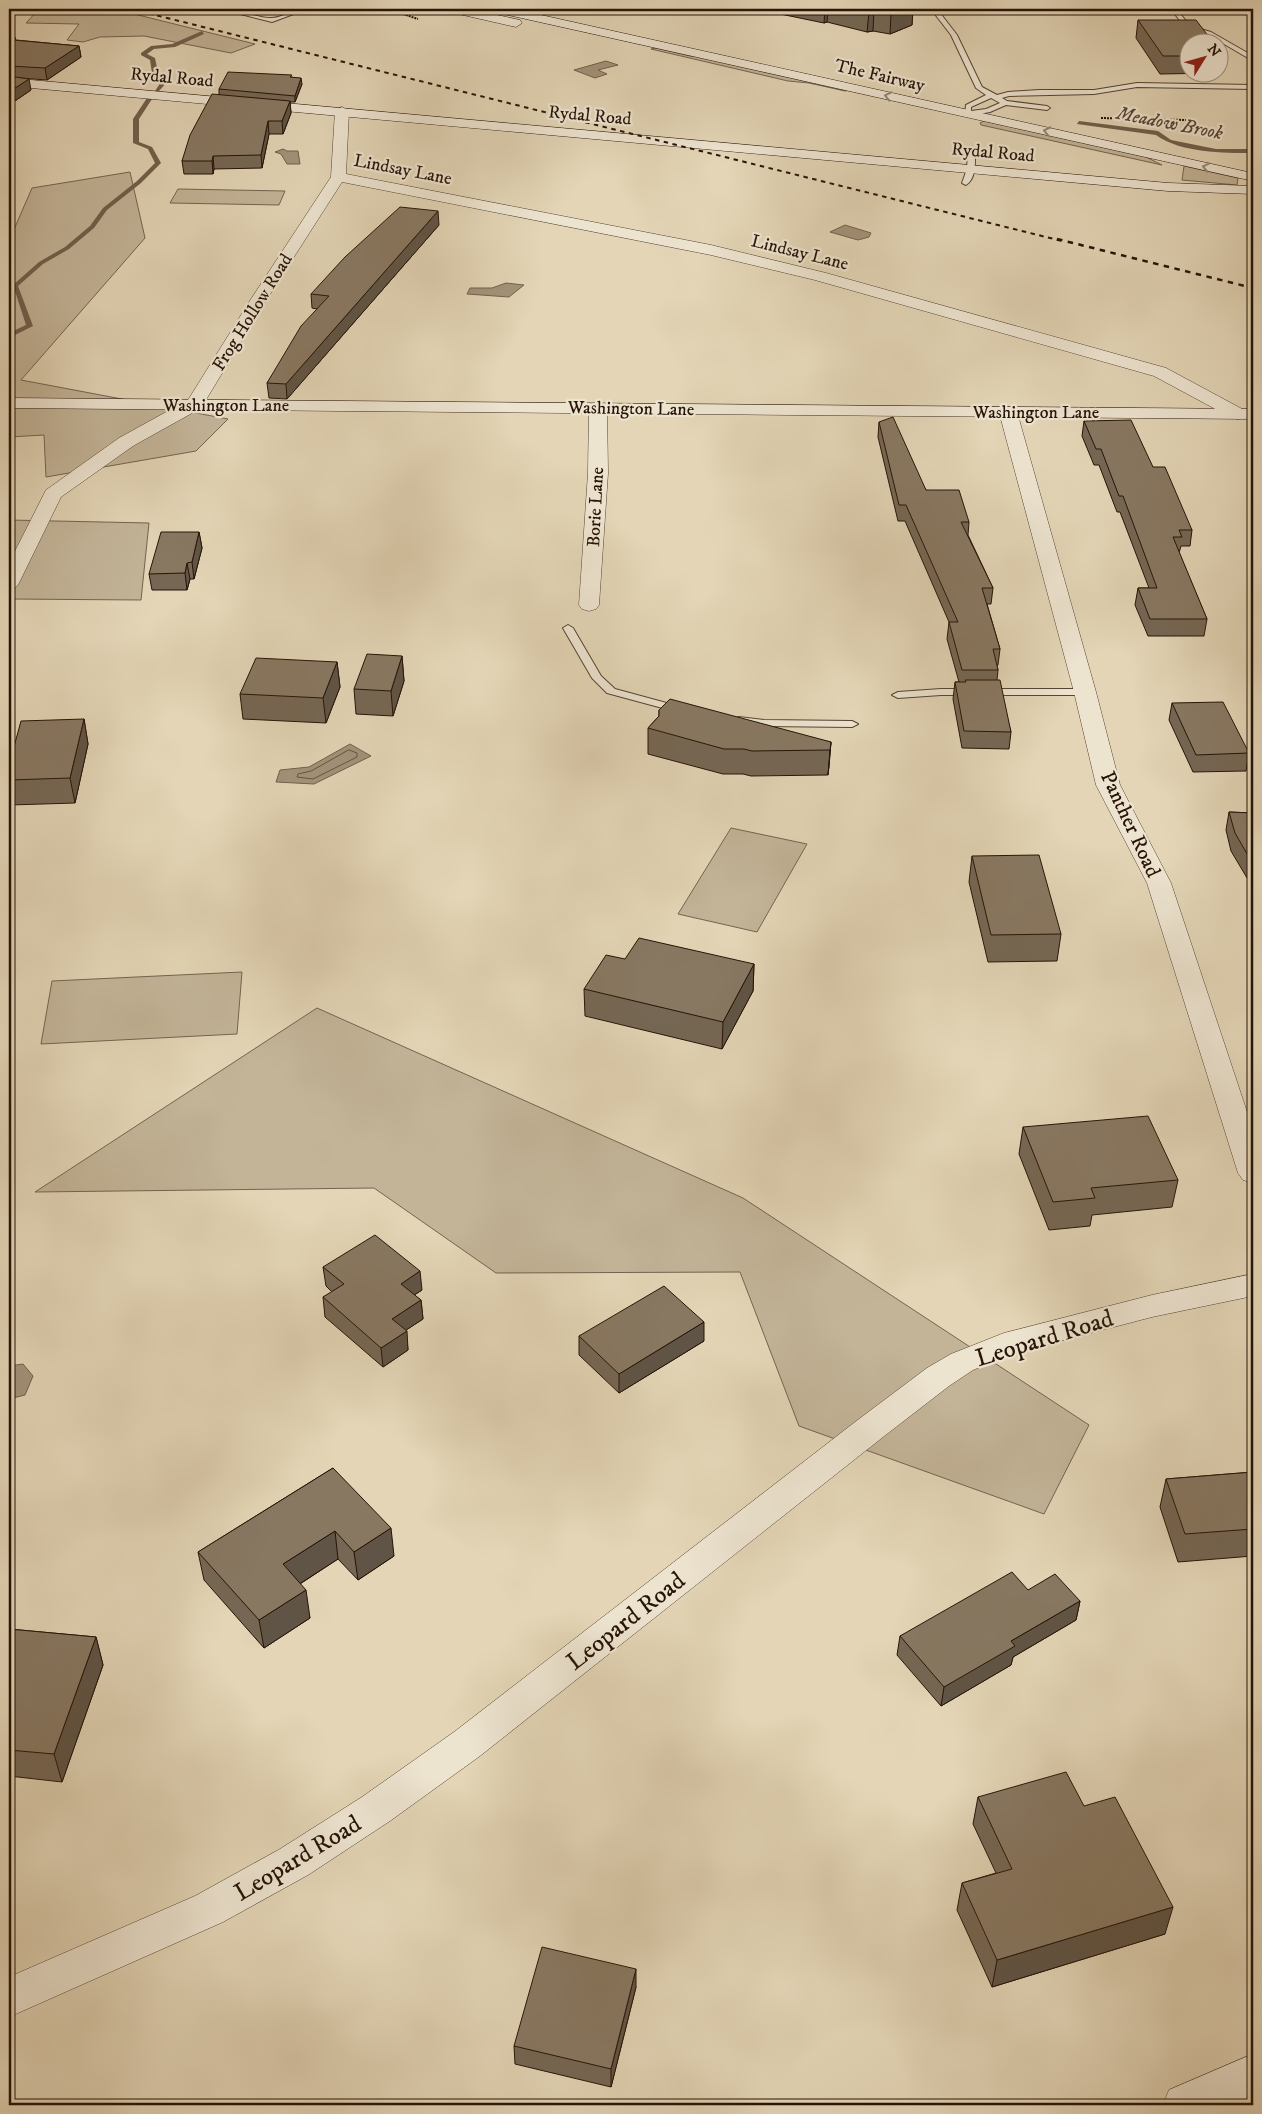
<svg xmlns="http://www.w3.org/2000/svg" width="1262" height="2114" font-family="'IM FELL DW Pica',serif">
	<style>
		.green { fill: #c3b498; stroke: #746450 }
		.water { fill: #a3937a; stroke: #71604c }
		.lines { fill: none; stroke-linecap: round; stroke-linejoin: round }
		.shore { stroke: #645340; stroke-width: 1 }
		.stream { fill: #71604c; fill-rule: evenodd }
		.lane-casing { stroke: #543; stroke-width: 2 }
		.street-casing { stroke: #543; stroke-width: 1 }
		.secondary-casing { stroke: #261307; stroke-width: 1 }
		.path { stroke: #261307; stroke-width: 2; stroke-dasharray: 2 1; stroke-linecap: butt }
		.lane { fill: #ede4d0; fill-rule: evenodd }
		.street { fill: #ede4d0; fill-rule: evenodd }
		.secondary { fill: #ede4d0; fill-rule: evenodd }
		.rail-far1 { stroke: #261307; stroke-width: 2; stroke-dasharray: 4.5 4.5; stroke-linecap: butt }
		.rail { stroke: #261307; stroke-width: 2.5; stroke-dasharray: 5.5 5.5; stroke-linecap: butt }
		.wall { fill: #756754; stroke: #261307 }
		.shaded-wall { fill: #5f5445; stroke: #261307 }
		.building { fill: #887862; stroke: #261307 }
		.oneway { stroke: #938676 }
		.labels { text-anchor: middle; stroke-width: 4.5; stroke-linejoin: round; paint-order: stroke }
		.far-street-label { font-size: 18px; fill: #261307; stroke: #ede4d0 }
		.far-water-label { font-size: 19px; font-style: italic; fill: #584635; stroke: #ede4d0 }
		.street-label { font-size: 21px; fill: #261307; stroke: #ede4d0 }
		.near-street-label { font-size: 25px; fill: #261307; stroke: #ede4d0 }
	</style>
	<rect width="100%" height="100%" fill="#e3d5b6"/>
	<filter id="stains"><feTurbulence type="fractalNoise" baseFrequency=".004" numOctaves="4"/><feColorMatrix values="0 0 0 0 .2 0 0 0 0 .09 0 0 0 0 .02 0 0 0 .5 -.17"/></filter>
	<radialGradient id="worn" r=".72"><stop offset=".6" stop-color="#630" stop-opacity="0"/><stop offset="1" stop-color="#630" stop-opacity=".3"/></radialGradient>
	<path class="green" d="M39 9H114L255 44 231 53 144 36 100 37 83 42 67 40 79 24 26 23Z
		M656 48 690 56 708 57 850 90 845 91 809 83 788 81 651 49Z
		M984 121 1144 156 1162 165 981 125 980 123Z
		M1184 166 1238 178 1237 185 1182 180Z
		M130 172 145 238 21 380 228 419 196 451 46 477 44 435 9 437V241L32 188Z
		M178 189 285 191 279 205 170 203Z
		M9 520 149 523 141 600 9 599Z
		M731 828 807 844 757 932 678 914Z
		M242 972 237 1034 41 1044 52 981Z
		M317 1008 743 1198 1089 1425 1044 1514 799 1426 740 1272 496 1273 374 1188 35 1192Z"/>
	<path class="water" d="M606 61 618 65 598 70 607 74 595 78 574 70Z
		M283 149 287 151H298L300 164H287L281 154 275 152Z
		M845 225 871 233 869 237 858 240 830 232Z
		M506 283 524 285 509 297 467 294 470 288H492Z
		M350 744 371 756 314 784 276 782 280 770 309 767Z
		M23 1364 33 1376 25 1395 9 1399V1366Z"/>
	<g class="lines">
		<path class="shore" d="M349 750 357 753V757L313 779 297 777 298 774 311 771Z"/>
		<path class="stream" d="M1227 9 1253 14V16L1228 11Z
			M202 31 204 34 175 47 154 49 147 54 155 58 158 73 167 82 159 91H155L161 82 152 73 150 60 141 55V53L151 46 172 44Z
			M1253 77 1251 85H1247V79Z
			M147 98 152 99 139 119V142L152 147 161 163 141 183 107 210 94 228 69 249 43 264 18 286 33 326 9 338V333L26 325 13 285 39 262 65 247 90 226 103 208 137 181 155 163 148 149 133 143V119Z
			M1079 121 1158 131 1171 140 1216 149H1253V153C1223 153 1181 153 1156 135L1077 124Z"/>
		<g class="lane-casing">
			<path id="lane" d="M221 9C238 8 258 19 272 18 285 17 294 8 307 9L272 22Z
				M931 9H937L957 35 982 87 997 95 1008 92 1039 90H1094L1137 83 1253 85V89L1137 87 1094 94 1009 96 1002 98 1007 101 1047 106 1050 108 1047 110 1006 105 990 112 968 116 965 114 966 105 986 95 976 88 951 35ZM991 98 1000 103 986 109 971 111V107Z
				M1160 9 1178 11 1190 26 1211 32 1253 56V61L1207 34 1186 28 1174 13Z
				M968 150 975 152C975 163 976 179 966 185L962 183 967 169Z
				M568 625 573 628 601 676 615 689 685 708 687 710 685 712 681 713 607 693 592 678 563 628Z
				M941 689H1085L1091 692 1085 695H941L898 698 892 695 898 692Z
				M739 717 764 720 852 721 858 724 852 727 764 726 735 722 733 720Z"/>
		</g>
		<g class="street-casing">
			<path id="street" d="M342 107 349 111 346 174 711 245 826 273 1166 368 1244 410 1247 414 1244 418 1238 419 1232 418 1154 376 815 280 711 255 342 182 267 299 201 408 133 446 61 497 19 583 16 587 9 589V563L46 490 119 438 188 400 251 299 331 177 335 111Z
				M598 403 604 404 607 408 608 473 599 605 596 609 589 611 582 609 579 605 588 473 589 408 592 404Z
				M1008 407 1014 408 1017 412 1096 692 1120 785 1171 883 1253 1130V1183L1243 1180 1238 1173 1147 883 1096 785 1074 692 999 412 1002 408Z
				M1253 1274V1296L1152 1317 1022 1351 1002 1358 973 1370 949 1386 883 1437 480 1756 390 1821 308 1875 223 1922 9 2017V1977L195 1896 280 1849 362 1797 454 1732 859 1419 927 1368 951 1354 1004 1333 1152 1295Z
				M1253 2054V2096L1233 2105H1163L1169 2090Z"/>
		</g>
		<g class="secondary-casing">
			<path id="secondary" d="M448 9H469L520 20 522 23 516 27 450 12Z
				M493 9H514L1252 173 1253 181 499 13Z
				M9 78 1168 183 1253 186V194L1168 191 9 86Z
				M9 398 1253 409V419L9 408Z"/>
		</g>
		<path class="path" d="M403 14 418 19
			M1101 118 1186 120 1190 123"/>
		<use href="#lane" class="lane"/>
		<use href="#street" class="street"/>
		<use href="#secondary" class="secondary"/>
		<path class="rail-far1" d="M131 9 1062 241"/>
		<path class="rail" d="M1057 239 1253 288"/>
	</g>
	<path class="wall" d="M756 9H913L912 25 890 34 873 31 867 32 827 22 824 23Z
		M1138 20 1190 42V72H1220V51L1223 56 1220 73 1160 74 1136 38Z
		M9 37 16 40 79 46 81 57 47 80 20 78 31 90 9 105Z
		M292 77 302 84 295 102H290L291 113 283 134H269L262 168 214 169 213 174H184L182 161 219 95V89Z
		M439 225 287 399 269 398 267 383 317 309 312 308 311 294Z
		M1084 421 1153 467 1192 530 1190 546H1181L1179 553 1207 619 1204 636H1148L1135 605 1138 588H1149L1120 512H1117L1099 465H1094L1082 436Z
		M879 422 926 490 969 522 968 535 993 588 991 604H987L1000 649 998 665H997L998 670 997 680 1011 732 1009 749 962 748 953 699 955 682H959L947 639 949 622 905 521H898L878 437Z
		M199 532 202 548 194 579H190L187 590H152L149 574Z
		M402 656 404 681 393 716 356 714 354 689Z
		M337 662 340 687 326 723 243 719 240 694Z
		M1172 703 1249 753 1246 771 1193 772 1169 720Z
		M659 710 831 742 828 775 751 776 743 774H723L648 754V728L659 716Z
		M84 719 88 744 75 803 10 805 9 799V765Z
		M1229 812 1253 813V888L1231 851 1226 830Z
		M972 856 1061 934 1057 961 988 962 969 882Z
		M754 964 753 991 722 1049 585 1016 584 989Z
		M1023 1127 1178 1180 1172 1207 1092 1215 1090 1226 1049 1230 1019 1154Z
		M323 1267 422 1290 414 1295 421 1300 423 1319 406 1330 408 1350 383 1367 325 1317 323 1297 332 1292 326 1286Z
		M579 1336 704 1341 619 1393 579 1355Z
		M333 1468 394 1556 358 1580 338 1559 300 1584 310 1618 264 1648 204 1580 198 1552Z
		M1253 1472V1556L1178 1562 1160 1507 1166 1479Z
		M1028 1590 1080 1601 1076 1620 1013 1657 1011 1665 941 1706 897 1655 900 1636Z
		M9 1629 96 1637 103 1665 62 1782 9 1776Z
		M978 1797 1084 1806 1165 1934 992 1987 957 1910 962 1883 996 1873 973 1824Z
		M636 1987 611 2087 515 2064 514 2046Z"/>
	<path class="shaded-wall" d="M825 9H828L827 22 824 23Z
		M903 9H913L912 25 890 34 891 14Z
		M874 10 873 31 867 32 869 12Z
		M79 46 81 57 47 80 45 68Z
		M301 78 302 84 295 102V96Z
		M29 79 31 90 9 105V92Z
		M290 101 291 113 283 134 282 121Z
		M268 121 269 134 262 168 261 155Z
		M213 156 214 169 213 174 212 161Z
		M438 211 439 225 287 399 286 384Z
		M199 532 202 548 194 579 192 562Z
		M187 563 190 579 187 590 185 573Z
		M402 656 404 681 393 716 391 691Z
		M337 662 340 687 326 723 323 698Z
		M84 719 88 744 75 803 70 778Z
		M831 742 829 767 828 775 830 750Z
		M754 964 753 991 722 1049 723 1022Z
		M420 1271 422 1290 402 1303 401 1284Z
		M421 1300 423 1319 394 1338 392 1319Z
		M704 1322V1341L619 1393V1374Z
		M407 1331 408 1350 383 1367 381 1348Z
		M391 1528 394 1556 358 1580 354 1552Z
		M335 1531 338 1559 287 1592 283 1564Z
		M306 1590 310 1618 264 1648 259 1620Z
		M1080 1601 1076 1620 1013 1657 1011 1665 941 1706 944 1687 1011 1641Z
		M96 1637 103 1665 62 1782 54 1754Z
		M1173 1907 1165 1934 992 1987 997 1960Z
		M636 1969V1987L611 2087V2069Z"/>
	<path class="building" d="M857 9H903L891 14 874 10 869 12Z
		M1138 20H1196L1213 42H1190V56H1163Z
		M9 37 16 38 13 40 79 46 45 68 9 66Z
		M1220 51 1223 56H1220Z
		M228 72 292 75 290 77 301 78 295 96 219 89Z
		M9 76 29 79 9 92Z
		M212 94 290 101 282 121H268L261 155 213 156 212 161H182L190 135Z
		M400 207 438 211 286 384 267 383 301 326 329 296 311 294 345 257Z
		M893 417 926 490H959L969 522H961L993 588H982L1000 649H993L998 670H962L949 622H958L906 505H899L879 422Z
		M1131 420 1153 467H1165L1192 530H1179L1182 537H1173L1207 619H1150L1138 588H1157L1123 496H1119L1101 449H1096L1084 421Z
		M161 532H199L192 562 187 563 185 573 149 574Z
		M367 654 402 656 391 691 354 689Z
		M256 658 337 662 323 698 240 694Z
		M965 680H1000L1011 732 964 731 955 682H966Z
		M670 699 831 742 830 750 752 751 744 749H724L648 728 659 716V710Z
		M1223 702 1249 753 1196 755 1172 703Z
		M84 719 70 778 9 780V765L21 721Z
		M1229 812 1253 813V864L1235 833Z
		M1039 855 1061 934 991 935 972 856Z
		M639 938 754 964 723 1022 584 989 606 955 625 959Z
		M1148 1116 1178 1180 1091 1188 1095 1198 1053 1202 1023 1127Z
		M375 1235 420 1271 401 1284 421 1300 392 1319 407 1331 381 1348 323 1297 344 1284 323 1267Z
		M664 1286 704 1322 619 1374 579 1336Z
		M333 1468 391 1528 354 1552 335 1531 283 1564 306 1590 259 1620 198 1552Z
		M1253 1472V1529L1185 1534 1166 1479Z
		M1012 1572 1028 1590 1055 1574 1080 1601 1011 1641 1015 1646 944 1687 900 1636Z
		M9 1629 96 1637 54 1754 9 1750Z
		M1066 1772 1084 1806 1115 1797 1173 1907 997 1960 962 1883 1012 1869 978 1797Z
		M542 1947 636 1969 611 2069 514 2046Z"/>
	<defs><path id="oneway-chevron" d="M-2-3.5L2.5 0L-2 3.5" fill="none" stroke-width="1.6" stroke-linecap="round" stroke-linejoin="round" transform="scale(1.25)"/></defs>
	<g class="oneway">
		<use href="#oneway-chevron" transform="translate(888 96) rotate(-168)"/>
		<use href="#oneway-chevron" transform="translate(1047 131) rotate(-168)"/>
		<use href="#oneway-chevron" transform="translate(1206 167) rotate(-167)"/>
	</g>
	<g class="labels">
		<g class="far-street-label">
			<text transform="translate(880 75) rotate(13)" y="6">The Fairway</text>
			<text transform="translate(172 77) rotate(5)" y="6">Rydal Road</text>
			<text transform="translate(590 115) rotate(5)" y="6">Rydal Road</text>
			<text transform="translate(993 152) rotate(5)" y="6">Rydal Road</text>
			<text transform="translate(403 169) rotate(11)" y="6">Lindsay Lane</text>
			<text transform="translate(800 252) rotate(14)" y="6">Lindsay Lane</text>
			<text transform="translate(252 312) rotate(-58)" y="6">Frog Hollow Road</text>
			<text x="226" y="411">Washington Lane</text>
			<text transform="translate(631 408) rotate(1)" y="6">Washington Lane</text>
			<text x="1036" y="418">Washington Lane</text>
			<text transform="translate(595 507) rotate(-87)" y="6">Borie Lane</text>
		</g>
		<g class="far-water-label">
			<text transform="translate(1170 122) rotate(11)" y="7">Meadow Brook</text>
		</g>
		<g class="street-label">
			<text transform="translate(1131 824) rotate(65)" y="7">Panther Road</text>
		</g>
		<g class="near-street-label">
			<text transform="translate(1044 1337) rotate(-17)" y="9">Leopard Road</text>
			<text transform="translate(625 1620) rotate(-38)" y="9">Leopard Road</text>
			<text transform="translate(297 1857) rotate(-31)" y="9">Leopard Road</text>
		</g>
	</g>
	<rect width="1262" height="2114" fill="none" stroke="#e3d5b6" stroke-width="30"/>
	<rect x="10" y="10" width="1242" height="2094" fill="none" stroke="#261307" stroke-width="2.5"/>
	<rect x="15" y="15" width="1232" height="2084" fill="none" stroke="#261307"/>
	<g transform="translate(1204 58) rotate(53)"><circle r="24" fill="#ede4d0" stroke="#9d9080"/>
	<path d="M0-4L9 19L0 12L-9 19Z" fill="#8f2418"/>
	<text y="-8" font-size="14" font-weight="bold" text-anchor="middle" fill="#261307">N</text>
	</g>
	<rect width="100%" height="100%" filter="url(#stains)"/>
	<rect width="100%" height="100%" fill="url(#worn)"/>
</svg>
